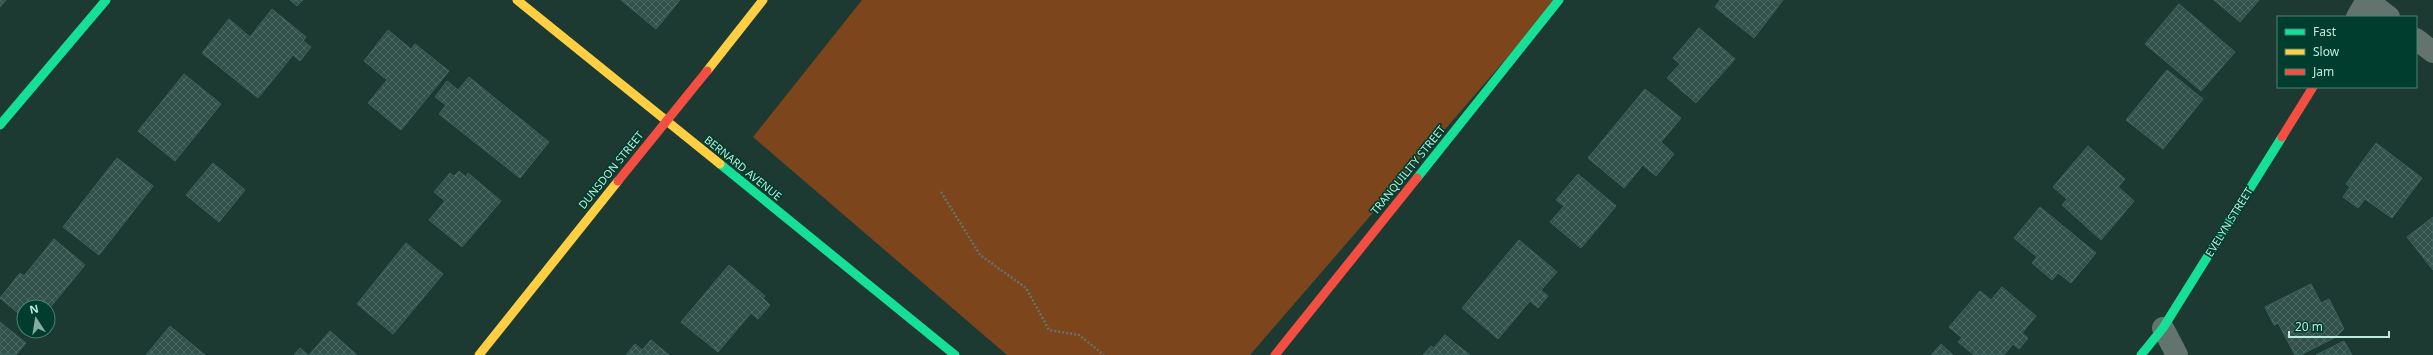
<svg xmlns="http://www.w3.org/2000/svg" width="2433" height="355" font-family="'Noto Sans',sans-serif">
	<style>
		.green { fill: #7c451c }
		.building { fill: url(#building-cross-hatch); stroke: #3c625d }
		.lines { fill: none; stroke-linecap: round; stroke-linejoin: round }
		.path { stroke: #63746e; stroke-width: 2.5; stroke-dasharray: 2 2; stroke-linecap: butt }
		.street { stroke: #63736e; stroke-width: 22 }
		.fast { stroke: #16e098; stroke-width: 9 }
		.slow { stroke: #ffcf43; stroke-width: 9 }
		.jam { stroke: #f24e42; stroke-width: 9 }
		.labels { text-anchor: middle; stroke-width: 3.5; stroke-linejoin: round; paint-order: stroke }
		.street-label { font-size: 11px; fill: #bdeada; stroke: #003d2e }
	</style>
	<defs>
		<pattern id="building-cross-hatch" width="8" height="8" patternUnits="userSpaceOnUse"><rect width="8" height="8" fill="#32514b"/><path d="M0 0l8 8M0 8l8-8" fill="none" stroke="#4e6a64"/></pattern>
	</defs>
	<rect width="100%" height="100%" fill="#1c3a32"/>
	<path class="green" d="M862 0H1557L1250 355H1007L753 137Z"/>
	<path class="building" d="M0 0H6L0 7Z
		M290 0H303L297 6Z
		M621 0H680L656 29Z
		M1720 0H1783L1754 38 1715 7Z
		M2214 0H2259L2240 22Z
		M2179 4 2235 52 2201 91 2145 44Z
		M272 9 306 37 303 41 311 47 300 61 293 55 258 98 202 53 229 19 250 37Z
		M1699 28 1735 59 1696 103 1667 78 1680 64 1673 58Z
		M388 30 411 49 415 44 449 71 401 130 368 103 387 80 364 61Z
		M2167 70 2203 99 2163 149 2126 120Z
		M184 74 221 104 175 161 138 131Z
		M469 77 549 142 520 178 439 114 446 105 435 97 447 81 458 90Z
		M1645 89 1681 118 1661 142 1674 154 1656 176 1643 165 1624 188 1588 158Z
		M2376 143 2422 178 2392 218 2365 199 2358 208 2343 197 2350 187 2346 184Z
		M2088 146 2125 179 2118 187 2134 201 2101 240 2062 205 2067 199 2053 187Z
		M117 158 153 186 99 255 63 227Z
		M213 163 245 190 219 222 186 195Z
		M459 171 466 177 468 173 501 201 462 247 429 220 445 201 434 192 450 173 454 176Z
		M1578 174 1616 206 1581 248 1550 222 1564 206 1556 200Z
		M2040 207 2096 253 2071 283 2058 273 2052 280 2032 263 2037 257 2014 238Z
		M2433 217V270L2407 237Z
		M54 239 85 265 48 310V307H24V318L0 298 20 273 24 276Z
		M1519 240 1557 272 1541 290 1548 296 1538 308 1530 301 1498 339 1462 308Z
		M406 243 443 274 393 334 357 304Z
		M729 265 765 296 763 298 770 305 758 319 751 313 718 352 681 322Z
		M2311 284 2321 303 2329 299 2344 329 2336 337 2300 355H2295L2278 323 2274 325 2265 307Z
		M2002 287 2036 316 2022 333 2028 338 2019 349 2013 344 2004 355H1974L1958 342 1962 338 1949 327 1980 291 1991 300Z
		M0 322 26 343 16 355H0Z
		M170 326 205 355H146Z
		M330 331 357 355H309Z
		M1445 335 1470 355H1423L1431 346 1434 348Z
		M651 340 669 355H626L635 344 642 350Z
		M2344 341 2352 355H2316Z
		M1941 344 1953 355H1931Z
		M300 348 308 355H294Z"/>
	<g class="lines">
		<path class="path" d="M941 192 980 255 1026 288 1049 330 1079 335 1104 355"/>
		<path class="street" d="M2367 0 2389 17
			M2357 17 2367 0
			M2416 39 2433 52
			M2163 328 2177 355"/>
		<path class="fast" d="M0 125 106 0
			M720 164 955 355
			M1417 178 1559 0
			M2141 355 2163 328 2282 137"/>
		<path class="slow" d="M517 0 720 164
			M707 71 763 0
			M479 355 618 181"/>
		<path class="jam" d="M2282 137 2313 87
			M618 181 707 71
			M1275 355 1417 178"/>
	</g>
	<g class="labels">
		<g class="street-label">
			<text transform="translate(743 168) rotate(39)" y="4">BERNARD AVENUE</text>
			<text transform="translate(611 170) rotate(-51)" y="4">DUNSDON STREET</text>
			<text transform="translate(1408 170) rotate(-51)" y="4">TRANQUILITY STREET</text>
			<text transform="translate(2229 222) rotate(-58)" y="4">EVELYN STREET</text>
		</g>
	</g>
	<rect x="2277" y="16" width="140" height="72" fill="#003d2e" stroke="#4c8273"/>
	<rect x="2285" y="29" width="20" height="6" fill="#16e098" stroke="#4c8273"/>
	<text x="2313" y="36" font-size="12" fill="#bdeada">Fast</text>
	<rect x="2285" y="49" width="20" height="6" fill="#ffcf43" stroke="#4c8273"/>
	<text x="2313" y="56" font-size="12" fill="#bdeada">Slow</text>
	<rect x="2285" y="69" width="20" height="6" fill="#f24e42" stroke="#4c8273"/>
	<text x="2313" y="76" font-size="12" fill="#bdeada">Jam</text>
	<g transform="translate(36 319) rotate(348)"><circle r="19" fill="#003d2e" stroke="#4c8273"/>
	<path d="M0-3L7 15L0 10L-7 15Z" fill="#85ac9f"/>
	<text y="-6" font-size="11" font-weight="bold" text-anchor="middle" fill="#bdeada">N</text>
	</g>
	<path d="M2289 331v6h100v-6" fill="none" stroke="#bdeada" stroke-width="2"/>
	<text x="2295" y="331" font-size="12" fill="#bdeada" stroke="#003d2e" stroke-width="3" paint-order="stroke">20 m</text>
</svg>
